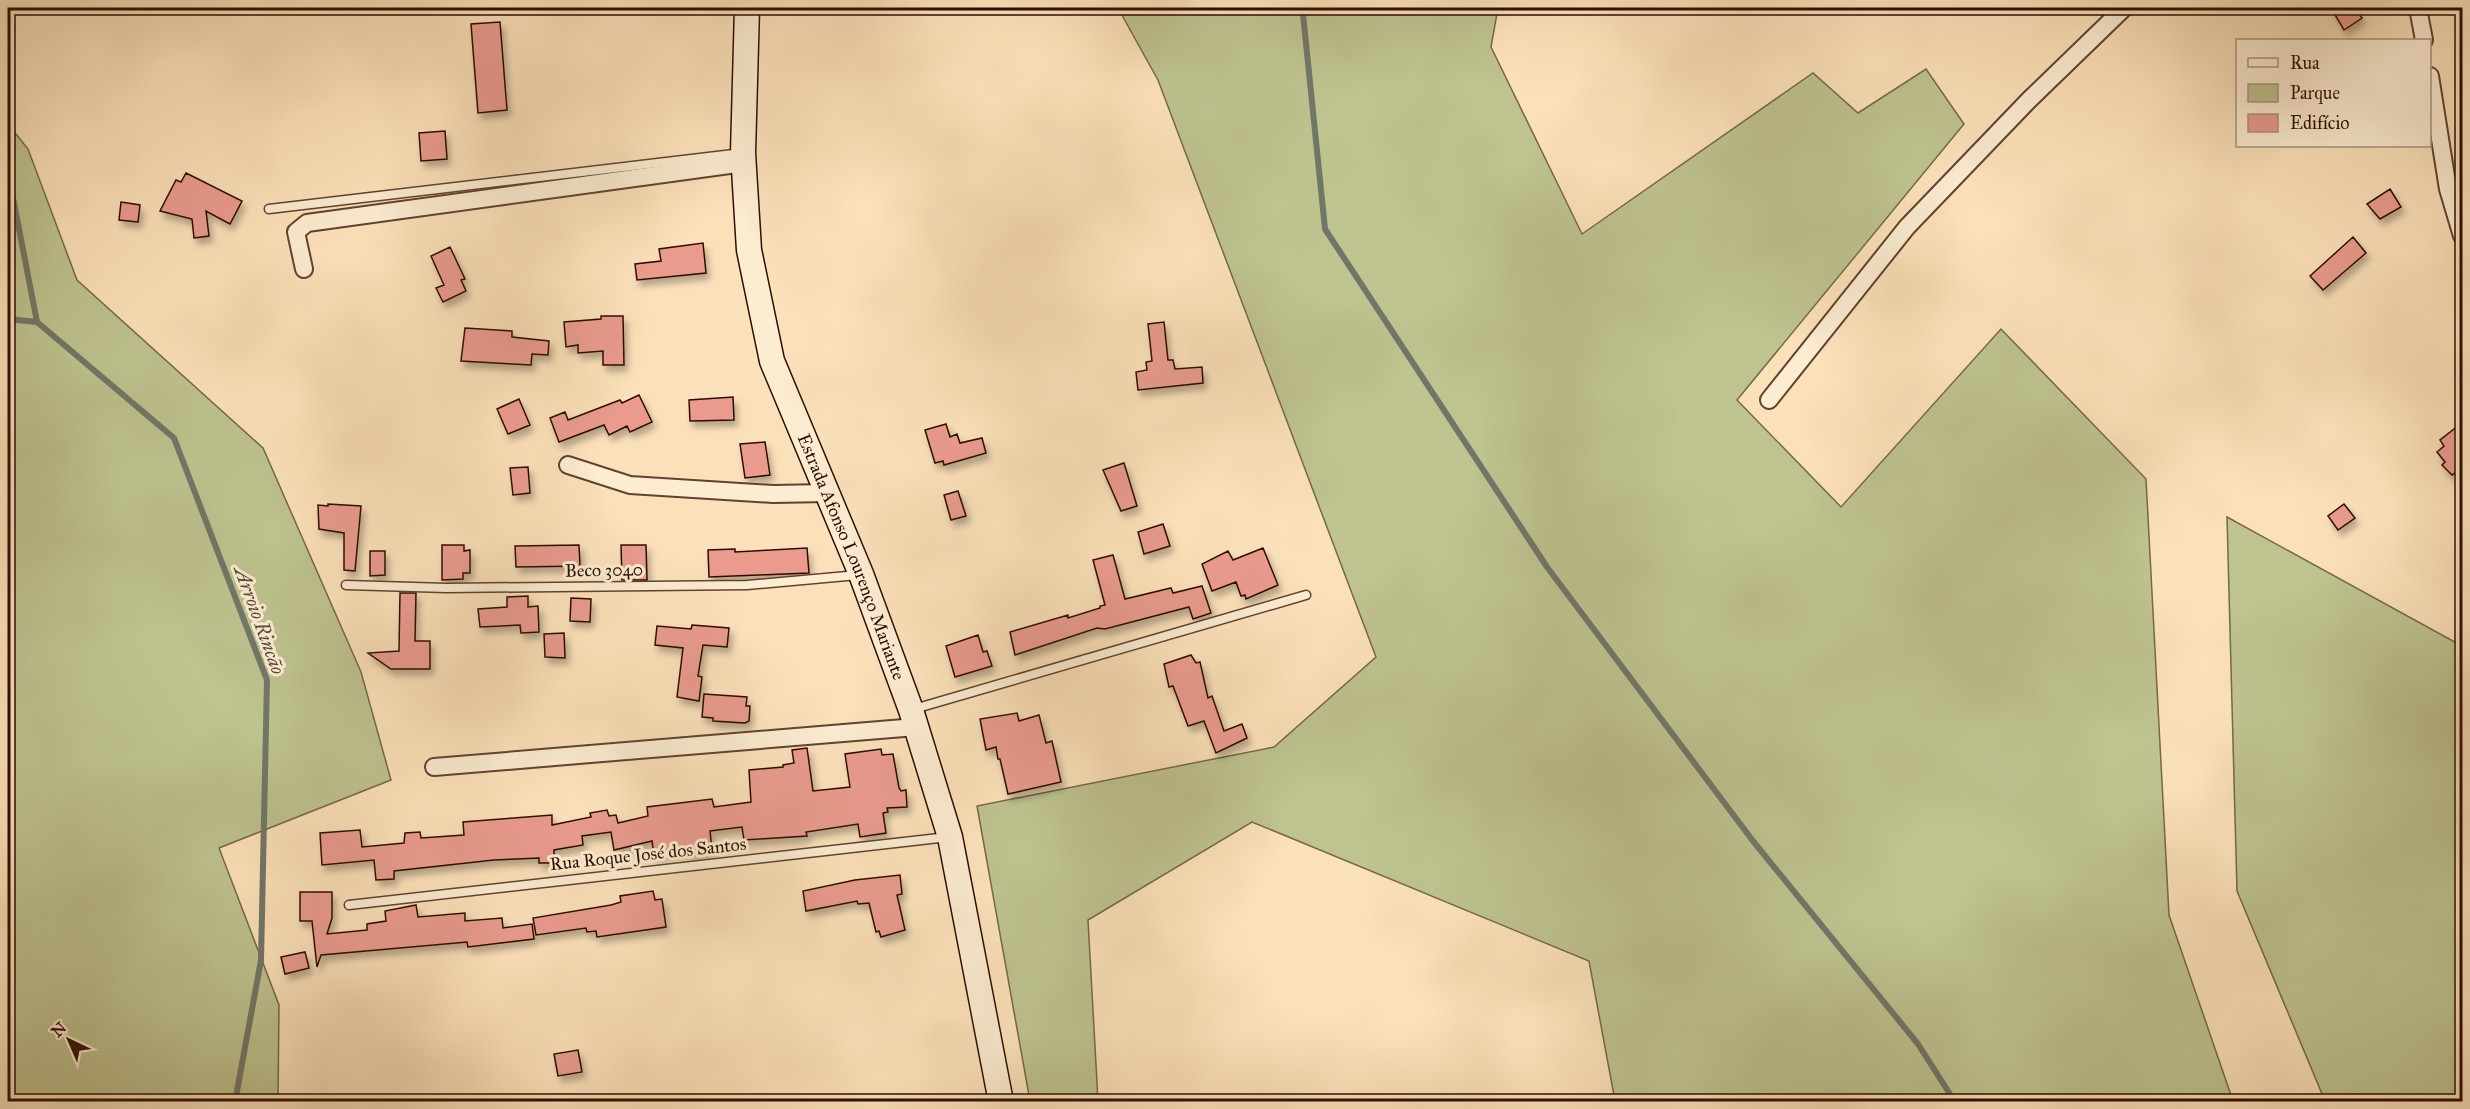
<svg xmlns="http://www.w3.org/2000/svg" width="2470" height="1109" font-family="'IM FELL Great Primer',serif">
	<style>
		.green { fill: #bec390; stroke: #756848; stroke-width: 1.5 }
		.lines { fill: none; stroke-linecap: round; stroke-linejoin: round }
		.stream { stroke: #717768; stroke-width: 6 }
		.building { fill: #ea9b8e; stroke: #2c0d01; stroke-width: 1.5; filter: url(#shadow) }
		.service-casing { stroke: #60422f; stroke-width: 11 }
		.minor-casing { stroke: #60422f; stroke-width: 20 }
		.secondary-casing { stroke: #2c0d01; stroke-width: 27 }
		.service { stroke: #fcecd2; stroke-width: 8 }
		.minor { stroke: #fcecd2; stroke-width: 16 }
		.secondary { stroke: #fcecd2; stroke-width: 24 }
		.labels { text-anchor: middle; stroke-width: 6; stroke-linejoin: round; paint-order: stroke }
		.street-label { font-size: 18px; fill: #2c0d01; stroke: #fcecd2 }
		.water-label { font-size: 20px; font-style: italic; fill: #544b3d; stroke: #fcecd2 }
	</style>
	<defs>
		<filter id="shadow"><feDropShadow dx="3.5" dy="6" stdDeviation="3" flood-color="#0004"/></filter>
	</defs>
	<rect width="100%" height="100%" fill="#fbe1ba"/>
	<filter id="stains"><feTurbulence type="fractalNoise" baseFrequency=".00333" numOctaves="4"/><feColorMatrix values="0 0 0 0 .2 0 0 0 0 .09 0 0 0 0 .02 0 0 0 .5 -.17"/></filter>
	<radialGradient id="worn" r=".72"><stop offset=".6" stop-color="#630" stop-opacity="0"/><stop offset="1" stop-color="#630" stop-opacity=".3"/></radialGradient>
	<path class="green" d="M1118 8H1498L1491 47 1582 234 1813 73 1858 113 1926 69 1964 124 1737 400 1841 507 2001 329 2146 479 2169 915 2233 1101H1615L1589 961 1252 822 1088 920 1098 1101H1030L977 806 1274 747 1376 657 1158 80Z
		M8 124 28 149 77 280 263 448 361 672 391 780 219 848 279 1005 278 1101H8Z
		M2227 517 2462 646V1101H2325L2237 891Z"/>
	<g class="lines">
		<path class="stream" d="M1308 8 1303 14 1325 229 1547 567 1753 841 1918 1044 1955 1102
			M8 172 37 322
			M8 319 37 322 174 438 267 680 261 960 235 1102"/>
	</g>
	<path class="building" d="M2331 8H2355L2362 18 2344 30Z
		M500 22 507 110 478 113 471 24Z
		M445 131 447 159 421 161 419 133Z
		M186 173 242 201 230 224 206 211 209 236 194 238 192 219 160 211 176 180 181 182Z
		M2390 189 2401 207 2380 219 2367 204Z
		M121 202 140 205 138 222 119 220Z
		M2353 237 2366 253 2323 290 2310 276Z
		M703 243 706 273 637 280 635 264 661 261 659 249Z
		M450 247 465 279 461 280 466 291 443 302 436 288 444 285 431 256Z
		M601 316H623L624 365H603V351L578 353V345L566 347 564 322 601 319Z
		M1164 322 1168 360H1173L1175 369 1202 367 1203 383 1138 390 1136 372 1147 370 1146 362 1152 361 1148 324Z
		M465 328 512 331V337L549 341 548 355 532 354 531 365 461 361Z
		M639 395 652 422 630 432 627 426 609 435 604 425 559 442 550 418 565 412 568 420 620 400 622 403Z
		M733 397 734 420 690 421 689 400Z
		M519 399 530 425 508 434 497 409Z
		M2463 422V468L2452 475 2442 465 2445 462 2437 452 2444 446 2440 440Z
		M946 424 950 437 957 434 960 443 982 438 986 453 944 465 943 461 935 463 925 430Z
		M765 442 770 475 745 478 740 444Z
		M1124 463 1137 506 1121 511 1103 470Z
		M528 467 530 493 513 495 510 468Z
		M958 491 966 516 951 520 944 495Z
		M328 504 361 506 355 571 344 570V533L319 529 318 505 328 506Z
		M2344 504 2355 518 2338 530 2328 516Z
		M1163 524 1170 546 1144 554 1138 532Z
		M442 545H464V551L470 550V573H463V579L442 580Z
		M579 545 580 566 516 567 515 546Z
		M621 545H646L647 580H622Z
		M807 548 809 573 709 577 708 550 735 549V552Z
		M1263 548 1278 585 1246 599 1245 595 1241 596 1236 582 1212 591 1202 564 1228 551 1233 560Z
		M370 551H385V575L370 576Z
		M1113 555 1125 599 1171 588 1173 593 1202 586 1211 613 1193 619 1189 607 1105 629 1097 628 1015 655 1010 632 1068 615V618L1100 608V606L1105 605 1093 560Z
		M400 593H416L415 641H430V669H391L368 653 399 651Z
		M528 596V607L538 606 539 632 521 633 520 625 480 627 478 609 507 607V597Z
		M571 598 591 599 590 622 570 621Z
		M692 625 729 628 727 647 703 645 698 676 702 677 699 701 677 697 683 648 655 645 657 626 691 629Z
		M564 633 565 658 545 657 544 634Z
		M978 635 983 652 987 651 992 666 955 677 946 646Z
		M1191 655 1196 663 1200 662 1208 698 1212 696 1224 731 1242 724 1247 738 1216 753 1204 721 1188 726 1173 686 1169 687 1164 664Z
		M704 694 747 697 746 706H750L749 721 745 723 713 721V718L702 717Z
		M1017 713 1019 721 1039 715 1046 743 1052 741 1061 782 1008 794 1000 759H998L996 747 986 750 980 719Z
		M807 748 813 791 850 787 845 754 881 749 882 755 893 754 899 788 901 791 906 790 907 807 887 808 888 812 883 813 886 833 860 837 858 824 806 832 807 836 744 840 742 827 710 831 712 851 686 854V850L654 855 652 841 614 850 611 832 582 836 583 845 554 850V863H539V858L494 860 394 871V879L376 880 374 860 322 865 320 833 360 830 362 847 404 843 405 833 420 832 421 838 464 835 463 822 552 815V825L591 817 590 813 607 810 609 816 616 815 618 823 648 816 647 807 712 799 714 807 751 802 749 770 783 767V765L794 763 792 750Z
		M900 875 902 894 897 895 905 930 881 937 879 931 876 932 869 903 858 904 857 901 806 911 803 891 855 880Z
		M653 891 655 900 662 899 666 927 597 937 596 931 587 932 586 928 536 935 533 918 611 905 621 902 620 896Z
		M300 892H332V918L327 934 367 930V924L386 921 385 911 416 905 418 917 465 913V921L502 918 503 928 532 924 534 939 468 947 467 942 321 955 317 967 312 921H300Z
		M305 952 309 968 285 974 281 957Z
		M578 1050 582 1072 558 1076 554 1054Z"/>
	<g class="lines">
		<g class="service-casing">
			<path id="service" d="M269 209 742 153
				M346 585 447 588 747 585 858 575
				M914 709 1306 595
				M349 905 948 837"/>
		</g>
		<g class="minor-casing">
			<path id="minor" d="M2418 8 2424 40
				M2430 76 2448 189 2462 236
				M304 269 296 232 307 223 744 163
				M1769 400 1907 227 2029 100 2124 8
				M568 465 630 485 773 494 827 493
				M434 767 916 727"/>
		</g>
		<g class="secondary-casing">
			<g id="secondary">
				<path id="s1" d="M747 8 743 153 749 250 772 361 861 574 911 710 950 837 1001 1102"/>
			</g>
		</g>
		<use href="#service" class="service"/>
		<use href="#minor" class="minor"/>
		<use href="#secondary" class="secondary"/>
	</g>
	<g class="labels">
		<g class="street-label">
			<text dy="6" stroke="none"><textPath href="#s1" startOffset="567">Estrada Afonso Lourenço Mariante</textPath></text>
			<text transform="translate(604 570) rotate(-1)" y="6">Beco 3040</text>
			<text transform="translate(648 854) rotate(-6)" y="6">Rua Roque José dos Santos</text>
		</g>
		<g class="water-label">
			<text transform="translate(260 620) rotate(70)" y="7">Arroio Rincão</text>
		</g>
	</g>
	<rect width="2470" height="1109" fill="none" stroke="#fbe1ba" stroke-width="30"/>
	<rect x="9" y="9" width="2452" height="1091" fill="none" stroke="#2c0d01" stroke-width="3"/>
	<rect x="15" y="15" width="2440" height="1079" fill="none" stroke="#2c0d01" stroke-width="1.5"/>
	<rect x="2236" y="39" width="195" height="108" fill="#fcecd2" stroke="#a9937e" stroke-width="1.5"/>
	<rect x="2248" y="58" width="30" height="9" fill="#fcecd2" stroke="#a9937e" stroke-width="1.5"/>
	<text x="2290" y="69" font-size="18" fill="#2c0d01">Rua</text>
	<rect x="2248" y="84" width="30" height="18" fill="#bec390" stroke="#a9937e" stroke-width="1.5"/>
	<text x="2290" y="99" font-size="18" fill="#2c0d01">Parque</text>
	<rect x="2248" y="114" width="30" height="18" fill="#ea9b8e" stroke="#a9937e" stroke-width="1.5"/>
	<text x="2290" y="129" font-size="18" fill="#2c0d01">Edifício</text>
	<g transform="translate(69 1040) rotate(316)" stroke="#fcecd2" stroke-width="4.5" paint-order="stroke">
	<path d="M0-4.5L10 22L0 15L-10 22Z" fill="#2c0d01"/>
	<text y="-9" font-size="16" font-weight="bold" text-anchor="middle" fill="#2c0d01">N</text>
	</g>
	<rect width="100%" height="100%" filter="url(#stains)"/>
	<rect width="100%" height="100%" fill="url(#worn)"/>
</svg>
